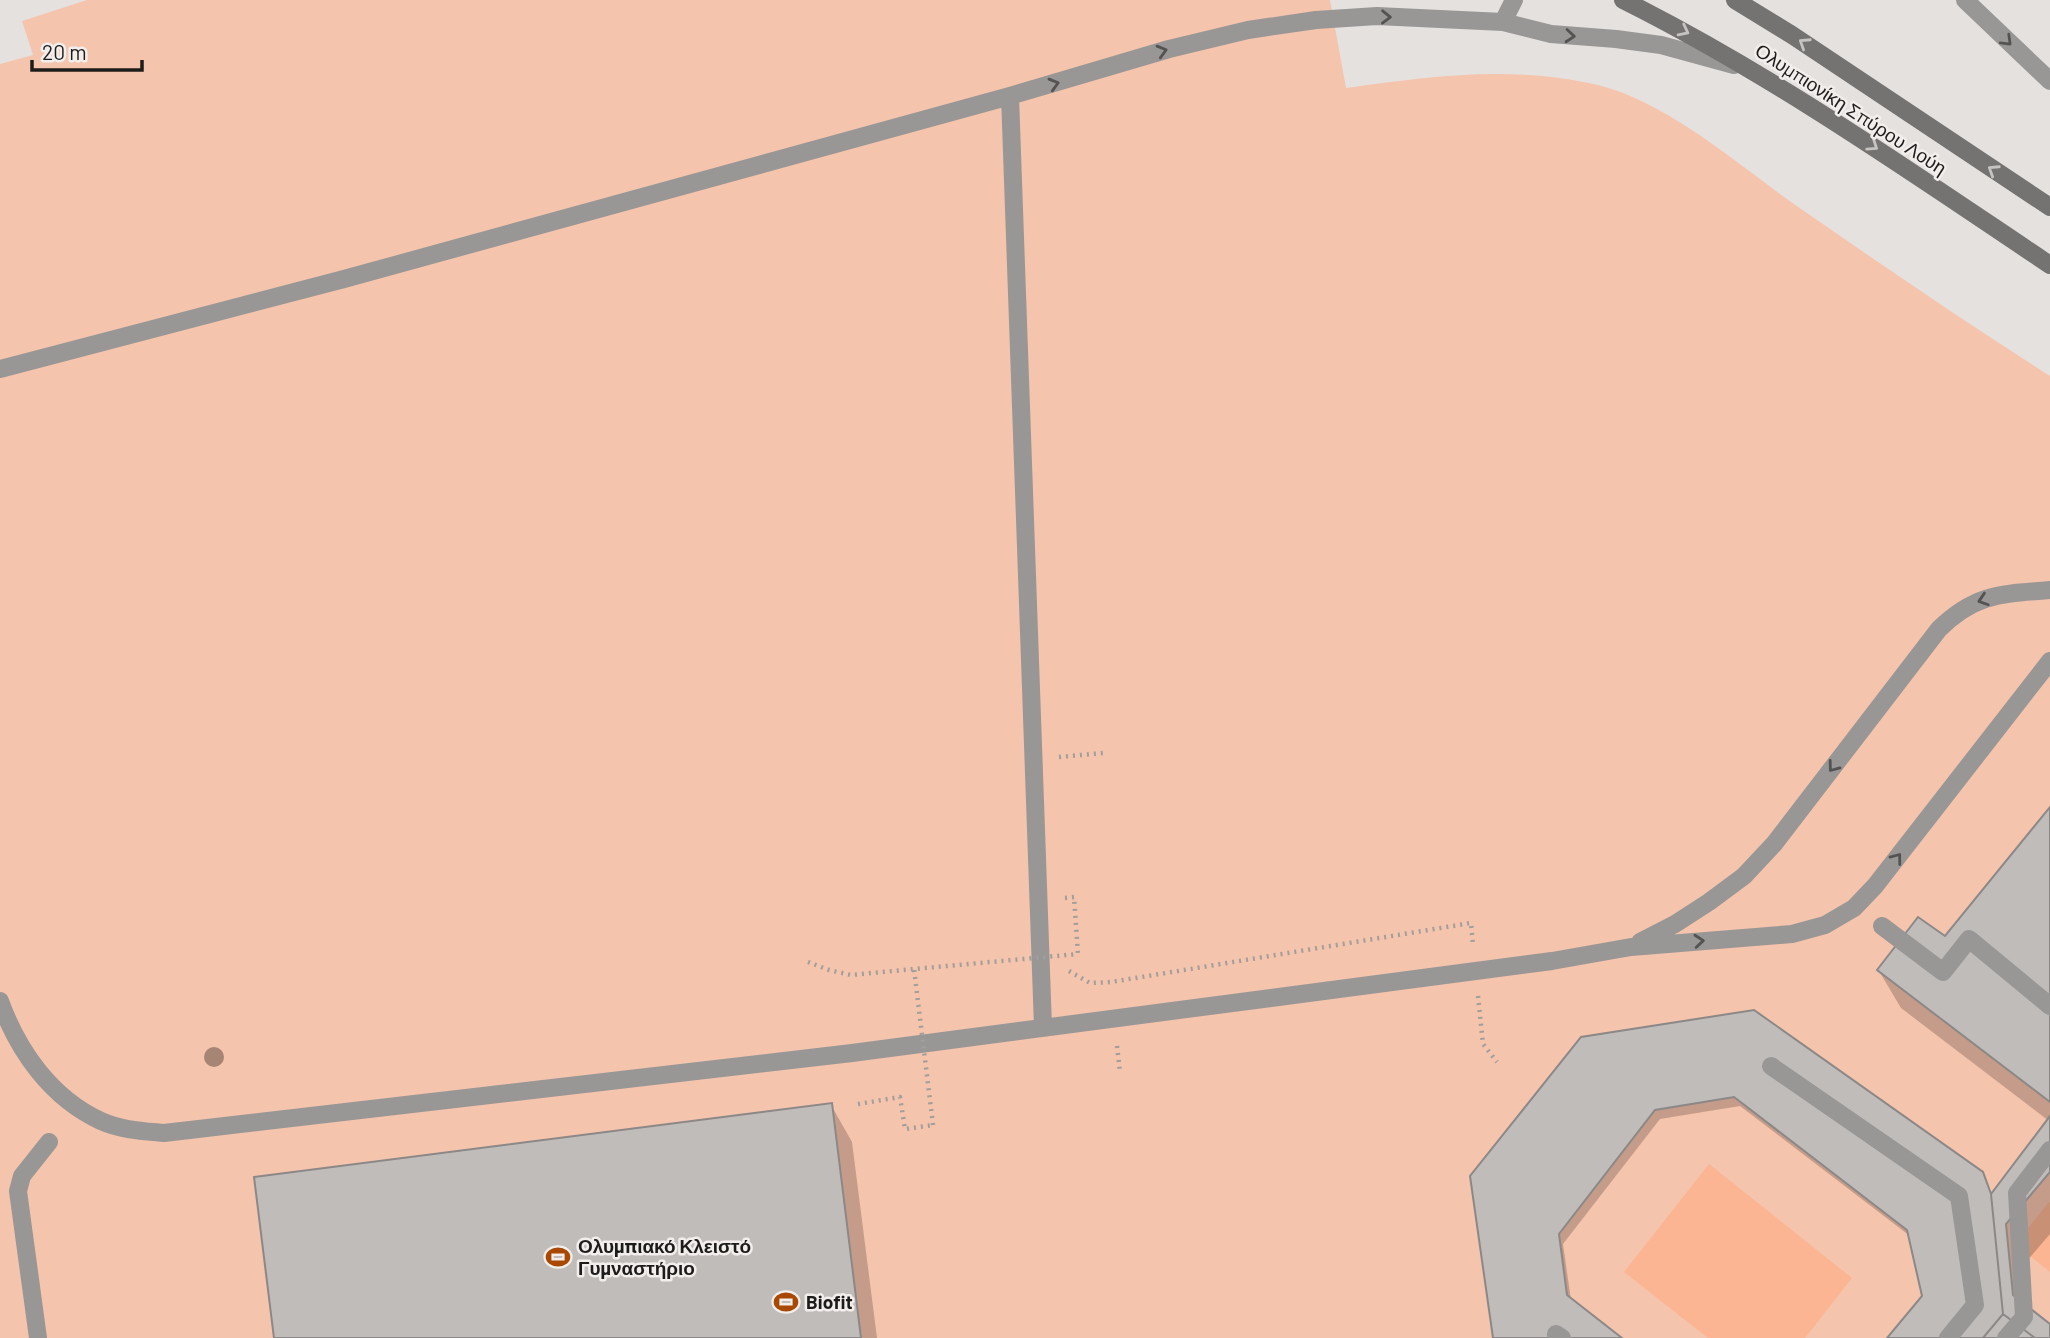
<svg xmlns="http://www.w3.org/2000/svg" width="2050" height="1338" font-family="Barlow,sans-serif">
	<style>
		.green { fill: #f5c4ac }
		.water { fill: #fbb592 }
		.shadow { fill: #0003 }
		.building { fill: #c0bcba; stroke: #8c8887; stroke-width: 2 }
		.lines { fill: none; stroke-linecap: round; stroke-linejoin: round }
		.path { stroke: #a19e9c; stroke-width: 4.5; stroke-dasharray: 2 5; stroke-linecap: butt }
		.service { stroke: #989796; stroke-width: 18 }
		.pedestrian { stroke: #989796; stroke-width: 18 }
		.minor { stroke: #989796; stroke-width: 18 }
		.secondary { stroke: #757371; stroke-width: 18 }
		.path-bridge { stroke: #a19e9c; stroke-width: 4.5; stroke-dasharray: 2 5; stroke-linecap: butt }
		.tree { fill: #a68574 }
		.oneway { stroke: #545352 }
		.oneway2 { stroke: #c6c3c1 }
		.labels { text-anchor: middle; stroke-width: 5; stroke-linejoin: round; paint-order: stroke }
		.street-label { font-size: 19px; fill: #1d1c1b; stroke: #f2eeec }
		.poi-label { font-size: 19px; font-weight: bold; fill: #1d1c1b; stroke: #f2eeec; text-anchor: start }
	</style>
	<rect width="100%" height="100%" fill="#e5e1df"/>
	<path class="green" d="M87 0H1330L1346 88C1434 76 1509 65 1598 85 1666 102 1734 161 1791 202 1876 261 1962 320 2050 376V1338H0V64L33 55 22 21Z"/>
	<path class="water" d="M1709 1164 1852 1278 1805 1338H1708L1624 1272Z
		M2049 1202 2050 1203V1272L2015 1244Z"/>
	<path class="shadow" d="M2050 809V1234L2026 1262 2031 1311 2050 1326V1338H1889L1924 1297 1910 1236 1740 1106 1660 1119 1563 1244 1571 1300 1619 1338H1495L1582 1038 1982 1173 1992 1195 2049 1121 1901 1008 1879 971 1945 939Z
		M831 1105 852 1142 877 1338H276Z"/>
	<path class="building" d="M2050 807V1102L1877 970 1918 917 1945 936Z
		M1754 1010 1983 1172 1991 1194 2003 1314 1983 1338H1887L1922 1296 1907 1230 1734 1097 1655 1110 1559 1234 1567 1295 1622 1338H1493L1470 1176 1581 1037Z
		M832 1103 861 1338H274L254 1177Z
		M2050 1116V1172L2006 1224 2013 1295 2050 1324V1338H2035L2003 1314 1991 1194Z
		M2003 1314 2035 1338H1983Z"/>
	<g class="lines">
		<path class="path" d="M1059 757 1103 753
			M1065 898 1074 897 1078 954
			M808 962 829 970 851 975 914 969
			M1069 971 1090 983 1111 982 1471 923 1473 945
			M1478 996 1483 1044 1497 1062
			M1117 1046 1120 1072
			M858 1104 900 1097 905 1129 933 1125"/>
		<path class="service" d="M1503 22 1514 0
			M1010 96 1043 1027
			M0 369 344 279 1010 96 1169 49 1248 30 1316 20 1377 16 1503 22 1551 34 1616 39 1661 45 1734 65
			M1640 942 1675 924 1709 902 1744 876 1774 844 1939 629C1976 593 2002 594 2050 590
			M0 1001C18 1051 51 1098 101 1121 121 1130 143 1131 164 1133L852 1053 1552 961 1631 947 1792 934 1825 925 1854 908 1875 886 2050 661"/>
		<path class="pedestrian" d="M1882 926 1943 972 1969 939 2050 1006
			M1771 1066 1959 1196 1975 1305 1948 1338
			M1556 1334 1562 1338
			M38 1338 18 1191 22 1176 49 1142
			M2006 1338 2024 1317 2017 1193 2050 1150"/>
		<path class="minor" d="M1965 0 2050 81"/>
		<path class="secondary" d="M1623 0C1773 75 1911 172 2050 265
			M1735 0 1792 35 2050 207"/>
		<path class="path-bridge" d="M933 1125 914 969 1078 954"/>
	</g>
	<circle class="tree" cx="214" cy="1057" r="10"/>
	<defs><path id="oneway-chevron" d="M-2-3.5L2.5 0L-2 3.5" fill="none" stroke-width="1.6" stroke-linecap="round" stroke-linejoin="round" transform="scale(1.75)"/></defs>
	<g class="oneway">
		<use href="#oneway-chevron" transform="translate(1386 17) rotate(1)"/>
		<use href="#oneway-chevron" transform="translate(1570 36) rotate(5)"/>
		<use href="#oneway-chevron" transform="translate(2007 41) rotate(44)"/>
		<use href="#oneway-chevron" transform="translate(1162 51) rotate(-16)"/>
		<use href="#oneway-chevron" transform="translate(1054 84) rotate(-16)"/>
		<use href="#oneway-chevron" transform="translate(1983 600) rotate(162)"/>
		<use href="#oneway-chevron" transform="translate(1833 767) rotate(127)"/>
		<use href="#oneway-chevron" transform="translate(1897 858) rotate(-53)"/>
		<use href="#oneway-chevron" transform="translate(1699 941) rotate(-5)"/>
	</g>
	<g class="oneway2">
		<use href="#oneway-chevron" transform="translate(1684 31) rotate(27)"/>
		<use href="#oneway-chevron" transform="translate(1804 43) rotate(-147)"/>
		<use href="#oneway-chevron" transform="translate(1873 146) rotate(34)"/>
		<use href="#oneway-chevron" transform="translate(1993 170) rotate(-147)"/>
	</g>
	<defs>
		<g id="stadium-bare" transform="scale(1.89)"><path d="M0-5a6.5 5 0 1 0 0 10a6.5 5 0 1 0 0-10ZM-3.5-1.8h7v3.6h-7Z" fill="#a94901" stroke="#f2eeec" stroke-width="2.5" paint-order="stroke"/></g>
	</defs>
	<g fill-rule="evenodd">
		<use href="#stadium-bare" x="558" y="1257"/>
		<use href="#stadium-bare" x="786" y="1302"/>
	</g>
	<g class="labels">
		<g class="street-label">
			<text transform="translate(1851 109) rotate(33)" y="7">Ολυμπιονίκη Σπύρου Λούη</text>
		</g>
		<g class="poi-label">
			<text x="578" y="1253">Ολυμπιακό Κλειστό<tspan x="578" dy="22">Γυμναστήριο</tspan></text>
			<text x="806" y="1309">Biofit</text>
		</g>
	</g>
	<path d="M32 60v10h110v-10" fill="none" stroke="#1d1c1b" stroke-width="3.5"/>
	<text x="42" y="60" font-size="21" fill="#1d1c1b" stroke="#f2eeec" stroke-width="5" paint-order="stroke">20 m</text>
</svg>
